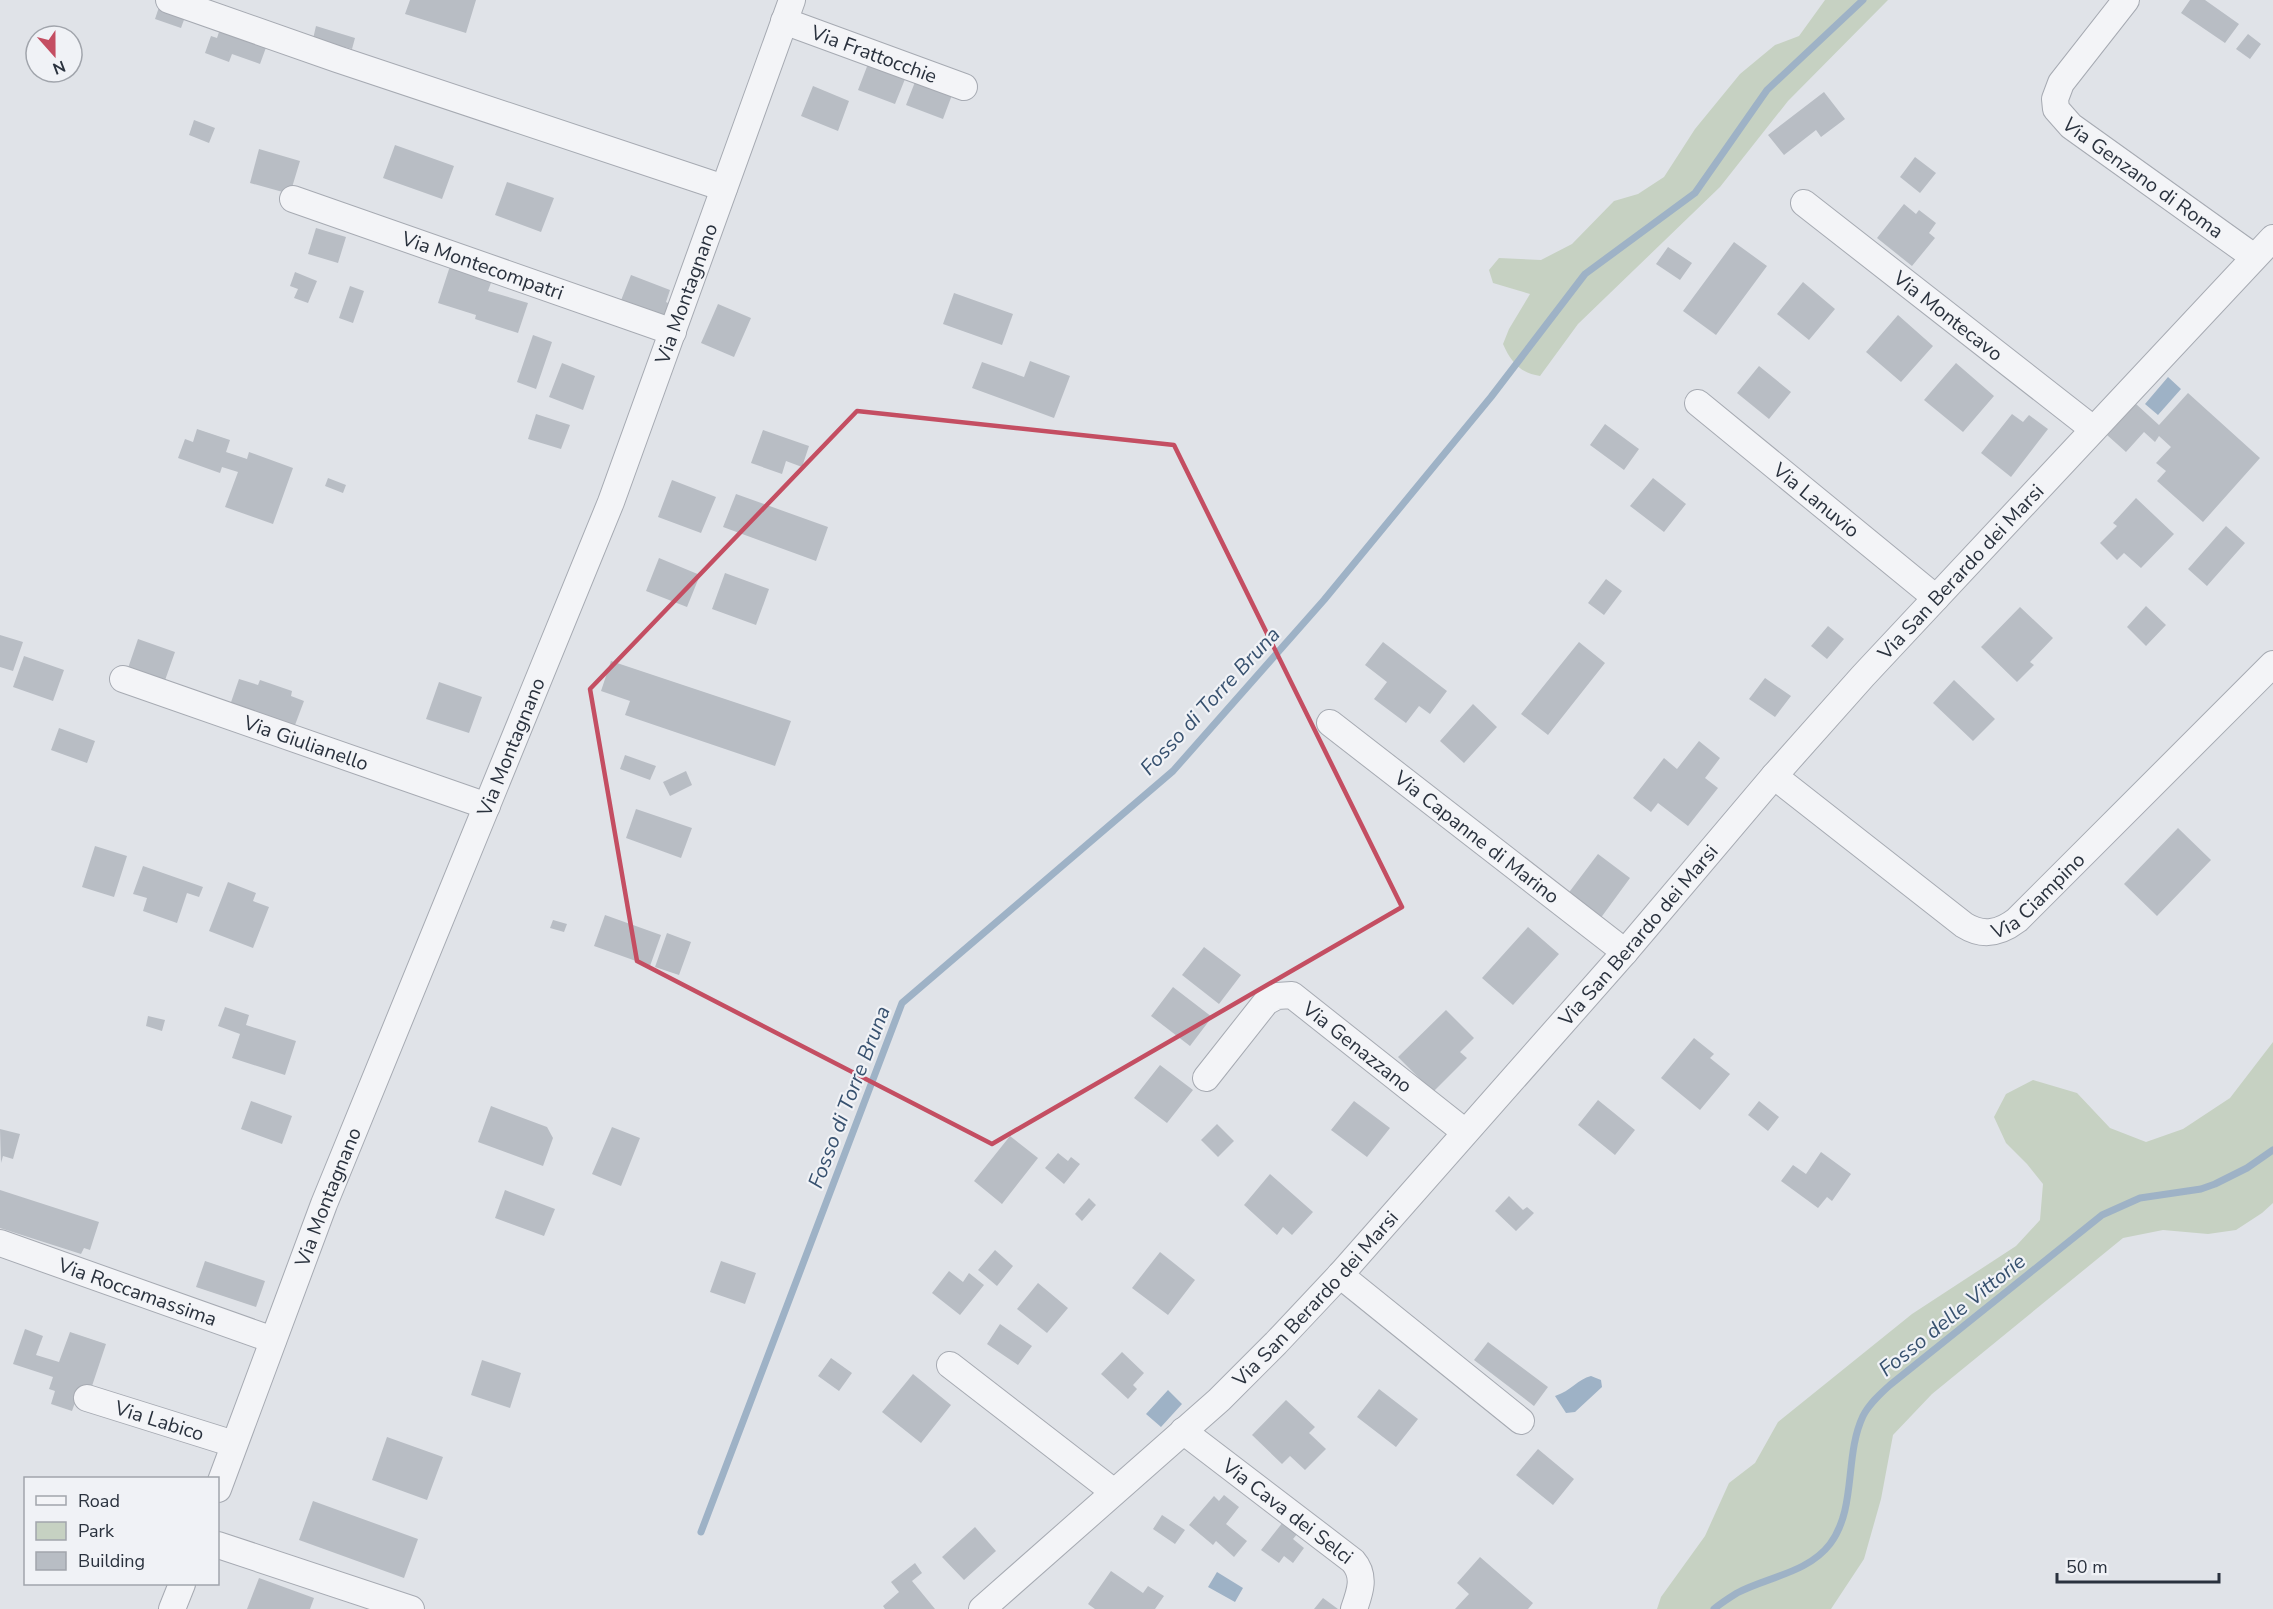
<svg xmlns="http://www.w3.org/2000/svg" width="2273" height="1609" font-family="'Nunito Sans',sans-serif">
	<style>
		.green { fill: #c6d1c2 }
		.water { fill: #9eb2c6 }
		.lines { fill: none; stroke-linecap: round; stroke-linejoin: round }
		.stream { stroke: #9eb2c6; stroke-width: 7 }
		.building { fill: #b8bdc4 }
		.minor-casing { stroke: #a6aab2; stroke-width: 28 }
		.minor { stroke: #f3f4f7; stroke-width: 26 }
		.marked { fill: none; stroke: #c44e62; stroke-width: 4.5; stroke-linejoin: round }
		.labels { text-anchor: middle; stroke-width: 4.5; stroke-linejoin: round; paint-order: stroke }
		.street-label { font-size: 20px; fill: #2a323e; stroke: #f0f2f6 }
		.water-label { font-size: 21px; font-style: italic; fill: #37516f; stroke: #f0f2f6 }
	</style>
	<rect width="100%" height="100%" fill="#e0e3e8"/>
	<path class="green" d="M1825 0H1888L1788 101 1720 187 1578 324 1540 376C1520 373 1511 362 1503 344L1509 329 1530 294 1493 283 1489 270 1499 258 1541 260 1572 244 1614 201 1638 194 1664 177 1695 129 1740 74 1775 45 1799 36Z
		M2273 1042V1203L2262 1213 2236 1230 2208 1234 2163 1230 2123 1238 1932 1394 1893 1435 1881 1499 1864 1559 1831 1609H1657L1661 1597 1705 1536 1729 1483 1755 1463 1778 1422 1912 1314 2016 1246 2040 1220 2043 1184 2027 1164 2006 1143 1994 1117 2006 1094 2033 1080 2077 1093 2110 1128 2146 1142 2183 1129 2230 1098Z"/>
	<path class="water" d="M2168 377 2181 389 2158 415 2145 404Z
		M1591 1376 1601 1380 1602 1387 1575 1412 1566 1413 1555 1396C1571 1391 1578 1379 1591 1376Z
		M1168 1390 1182 1404 1161 1427 1146 1414Z
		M1217 1572 1243 1588 1235 1602 1208 1587Z"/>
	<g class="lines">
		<path class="stream" d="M701 1532 902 1003 1173 771 1324 600 1491 397 1585 274 1695 193 1767 90 1863 0
			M1714 1609C1721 1603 1729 1598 1737 1593 1767 1577 1808 1573 1830 1544 1857 1508 1844 1456 1863 1416 1869 1404 1880 1394 1890 1385L2102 1215 2140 1198 2201 1189 2215 1184 2247 1168 2273 1150"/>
	</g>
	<path class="building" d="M410 0H476L466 33 405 14Z
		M2190 0H2205L2239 24 2225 43 2181 13Z
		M159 7 185 17 181 28 155 19Z
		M221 26 268 42 260 64 232 54 229 62 205 53 211 36 217 38Z
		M316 26 355 38 352 49 313 39Z
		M2248 34 2261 44 2250 59 2236 49Z
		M868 64 905 79 895 104 858 90Z
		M915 82 952 95 943 119 906 105Z
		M813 86 849 101 838 131 801 116Z
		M1824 92 1845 119 1821 137 1816 130 1784 155 1768 135Z
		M194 120 215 128 209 143 189 135Z
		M395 145 454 166 442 199 383 178Z
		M259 149 300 161 290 194 250 183Z
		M1915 157 1936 173 1920 193 1900 177Z
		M507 182 554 198 541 232 495 215Z
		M1904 204 1916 214 1919 210 1936 223 1929 233 1935 238 1912 266 1877 238Z
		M316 228 346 237 338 263 308 254Z
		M1734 242 1767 266 1716 335 1683 311Z
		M1668 247 1692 263 1680 280 1656 264Z
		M450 266 492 280 488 291 528 303 518 333 475 319 476 315 438 303Z
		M295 272 317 281 308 303 294 298 298 289 290 286Z
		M631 275 670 290 666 302 670 304 662 325 618 308Z
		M1803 282 1835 309 1809 340 1777 314Z
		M350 286 364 291 353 323 339 318Z
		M954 293 1013 314 1002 345 943 324Z
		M718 304 751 318 734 357 701 343Z
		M1898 315 1933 346 1901 382 1866 352Z
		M533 335 552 342 536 389 517 382Z
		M1030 361 1070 376 1054 418 972 388 982 362 1024 377Z
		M562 363 595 376 583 410 549 397Z
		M1956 363 1994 396 1963 432 1924 400Z
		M1759 366 1791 392 1769 419 1737 393Z
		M2188 393 2260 458 2203 522 2157 481 2166 471 2156 463 2171 447 2159 436 2155 442 2144 432 2126 452 2107 435 2136 404 2159 425Z
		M536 414 570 425 561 449 528 439Z
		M2012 414 2023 422 2029 415 2048 429 2011 477 1981 453Z
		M1605 424 1639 449 1624 470 1590 445Z
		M197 429 230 440 226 452 247 459 249 452 293 468 273 524 225 507 238 472 222 467 220 473 178 458 185 439 193 442Z
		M763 430 809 446 802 467 786 461 782 474 751 463Z
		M328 478 346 485 343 493 325 486Z
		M1653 478 1686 504 1664 532 1630 506Z
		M672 480 716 497 701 533 658 517Z
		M736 494 828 527 816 561 723 527Z
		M2136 498 2174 534 2141 568 2124 553 2117 560 2100 543 2117 526 2113 523Z
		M2226 526 2245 543 2207 586 2188 569Z
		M659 558 700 575 687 607 646 591Z
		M725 573 769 589 756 625 712 609Z
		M1606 579 1622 591 1604 615 1588 603Z
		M2146 606 2166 625 2146 646 2127 627Z
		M2020 607 2053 638 2030 662 2034 665 2017 682 1981 647Z
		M1828 626 1844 639 1827 659 1811 646Z
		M0 635 23 642 13 671 0 667Z
		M138 639 175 652 163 686 126 674Z
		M1383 642 1447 691 1430 714 1419 706 1406 723 1374 699 1387 682 1365 665Z
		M1579 642 1605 663 1548 735 1521 714Z
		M24 656 64 670 53 701 13 687Z
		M611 661 791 721 775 766 625 715 630 701 601 691Z
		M1765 678 1791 696 1775 717 1749 699Z
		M239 679 258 685 260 680 292 691 291 696 304 701 295 725 266 715 264 720 229 708Z
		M1954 680 1995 719 1973 741 1933 703Z
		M439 682 482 697 469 733 426 719Z
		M1473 704 1497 727 1464 763 1440 741Z
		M59 728 95 741 87 763 51 750Z
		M1699 741 1720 758 1705 778 1718 788 1688 826 1658 803 1651 812 1633 798 1664 758 1677 769Z
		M625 755 656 766 650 780 620 769Z
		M686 771 692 785 670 796 663 782Z
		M636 809 692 828 681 858 626 838Z
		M2178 828 2211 860 2157 916 2124 884Z
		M95 846 127 856 114 897 82 887Z
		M1598 854 1630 878 1600 919 1567 895Z
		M143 866 203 887 199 897 187 893 177 923 143 911 147 898 133 894Z
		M228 882 256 893 253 901 269 907 253 948 209 931Z
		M605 915 661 935 650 966 594 946Z
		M553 920 567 924 564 932 550 928Z
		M1528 927 1559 954 1513 1005 1482 978Z
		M667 933 691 942 679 975 655 967Z
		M1204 947 1241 975 1219 1004 1182 975Z
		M1173 987 1212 1017 1190 1046 1151 1016Z
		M225 1007 249 1015 246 1025 296 1041 285 1075 232 1058 240 1034 218 1026Z
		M1446 1010 1474 1038 1460 1052 1467 1058 1433 1092 1398 1057Z
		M148 1016 165 1020 162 1031 146 1026Z
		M1694 1038 1714 1054 1710 1058 1730 1074 1700 1110 1661 1078Z
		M1160 1065 1193 1090 1167 1123 1134 1098Z
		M1598 1100 1635 1130 1615 1155 1578 1125Z
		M251 1101 292 1116 282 1144 241 1129Z
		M1354 1101 1390 1128 1367 1157 1331 1130Z
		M1759 1101 1779 1117 1768 1131 1748 1115Z
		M491 1106 547 1127 553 1138 543 1166 478 1142Z
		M1217 1124 1234 1141 1218 1157 1201 1140Z
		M612 1127 640 1138 621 1186 592 1174Z
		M0 1129 20 1134 13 1159 3 1156 1 1163Z
		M1010 1136 1038 1158 1002 1204 974 1181Z
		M1821 1152 1851 1174 1832 1201 1827 1197 1818 1208 1781 1181 1793 1165 1806 1174Z
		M1058 1153 1068 1161 1071 1157 1080 1164 1064 1184 1045 1168Z
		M1270 1174 1313 1212 1292 1235 1283 1227 1277 1235 1244 1205Z
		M0 1190 99 1222 90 1250 84 1248 81 1254 0 1228Z
		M505 1190 555 1209 544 1236 495 1218Z
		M1509 1196 1523 1210 1527 1207 1534 1213 1516 1231 1495 1211Z
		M1089 1198 1096 1205 1082 1221 1075 1214Z
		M995 1250 1013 1266 997 1286 978 1270Z
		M1160 1252 1195 1280 1168 1315 1132 1288Z
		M205 1261 265 1281 256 1307 196 1287Z
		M721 1261 756 1273 745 1304 710 1292Z
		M949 1271 963 1282 969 1273 984 1285 960 1315 932 1293Z
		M1038 1283 1068 1308 1047 1333 1017 1309Z
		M1000 1324 1032 1346 1018 1365 987 1344Z
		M25 1329 43 1336 36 1355 59 1362 70 1332 106 1344 90 1392 77 1397 72 1411 51 1404 55 1391 49 1389 53 1377 13 1364Z
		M1488 1342 1548 1387 1534 1406 1474 1360Z
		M1122 1352 1144 1373 1133 1385 1137 1389 1128 1399 1101 1374Z
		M831 1358 852 1373 839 1391 818 1376Z
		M482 1360 521 1373 510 1408 471 1395Z
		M913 1374 951 1405 921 1443 882 1412Z
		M1379 1389 1418 1419 1396 1447 1357 1417Z
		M1286 1400 1315 1427 1309 1433 1326 1449 1305 1470 1290 1456 1282 1464 1252 1435Z
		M387 1437 443 1457 427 1500 372 1480Z
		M1538 1449 1574 1479 1553 1505 1516 1475Z
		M1224 1495 1239 1507 1226 1524 1247 1541 1234 1557 1216 1541 1213 1545 1189 1525 1214 1496 1219 1501Z
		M313 1501 418 1539 404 1578 299 1540Z
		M1162 1515 1185 1530 1175 1544 1153 1529Z
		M1283 1522 1298 1533 1293 1539 1304 1548 1293 1563 1284 1556 1279 1563 1261 1550Z
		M975 1527 996 1551 964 1580 942 1557Z
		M1480 1557 1533 1603 1528 1609H1455L1469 1594 1457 1583Z
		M915 1563 922 1573 912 1581 935 1609H885L883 1606 899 1592 891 1582Z
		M1111 1571 1143 1593 1148 1586 1164 1596 1155 1609H1095L1088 1604Z
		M259 1578 314 1598 310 1609H247Z
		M1323 1598 1338 1609H1314Z"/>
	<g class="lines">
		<g class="minor-casing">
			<g id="minor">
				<path d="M169 0 337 59 724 188"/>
				<path id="s1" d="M2126 0 2061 83 2055 99 2056 109 2071 126 2254 257"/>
				<path id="s2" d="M784 21 964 87"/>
				<path id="s3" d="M293 199 673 332"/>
				<path id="s4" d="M1804 203 2093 429"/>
				<path id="s5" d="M1698 403 1936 598"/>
				<path id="s6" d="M123 679 487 806"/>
				<path id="s7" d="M1330 723 1625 952"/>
				<path id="s8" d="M1774 776 1964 925C1983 937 2000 933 2017 920L2273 664"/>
				<path id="s9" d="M1206 1078 1266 1002 1277 996 1292 995 1465 1132"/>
				<path id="s10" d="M0 1243 273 1340"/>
				<path d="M1340 1275 1521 1421"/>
				<path d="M950 1365 1114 1492"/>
				<path id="s11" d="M87 1398 234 1444"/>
				<path id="s12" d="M1183 1431 1353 1561C1366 1576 1360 1592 1354 1609"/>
				<path id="s13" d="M218 1489 324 1204 611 502 792 0"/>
				<path d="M218 1545 411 1609"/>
				<path d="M172 1609 182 1584"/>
				<path id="s14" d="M982 1609 1219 1400 1276 1343 1340 1275 1625 952 1774 776 1863 676 2273 238"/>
			</g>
		</g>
		<use href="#minor" class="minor"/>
	</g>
	<path class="marked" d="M857 411 1174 445 1402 907 992 1144 637 961 590 689Z"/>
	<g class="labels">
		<g class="street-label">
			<text dy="7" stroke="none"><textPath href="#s2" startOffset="96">Via Frattocchie</textPath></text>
			<text dy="7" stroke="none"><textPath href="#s1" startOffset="244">Via Genzano di Roma</textPath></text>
			<text dy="7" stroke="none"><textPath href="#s3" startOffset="201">Via Montecompatri</textPath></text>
			<text dy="7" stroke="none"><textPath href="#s13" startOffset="1284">Via Montagnano</textPath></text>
			<text dy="7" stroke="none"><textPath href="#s4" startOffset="183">Via Montecavo</textPath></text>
			<text dy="7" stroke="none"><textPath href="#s5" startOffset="153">Via Lanuvio</textPath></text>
			<text dy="7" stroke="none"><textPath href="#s14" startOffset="1428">Via San Berardo dei Marsi</textPath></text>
			<text dy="7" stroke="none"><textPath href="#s6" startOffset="194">Via Giulianello</textPath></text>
			<text dy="7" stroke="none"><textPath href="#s13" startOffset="798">Via Montagnano</textPath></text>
			<text dy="7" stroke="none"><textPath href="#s7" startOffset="186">Via Capanne di Marino</textPath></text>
			<text dy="7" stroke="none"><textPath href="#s8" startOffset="330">Via Ciampino</textPath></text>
			<text dy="7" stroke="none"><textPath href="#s14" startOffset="942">Via San Berardo dei Marsi</textPath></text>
			<text dy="7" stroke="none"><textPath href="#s9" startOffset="208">Via Genazzano</textPath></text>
			<text dy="7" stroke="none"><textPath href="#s13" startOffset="312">Via Montagnano</textPath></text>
			<text dy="7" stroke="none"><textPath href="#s10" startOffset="146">Via Roccamassima</textPath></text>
			<text dy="7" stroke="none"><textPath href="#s14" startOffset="456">Via San Berardo dei Marsi</textPath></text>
			<text dy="7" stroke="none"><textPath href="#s11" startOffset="76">Via Labico</textPath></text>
			<text dy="7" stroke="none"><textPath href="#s12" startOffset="132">Via Cava dei Selci</textPath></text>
		</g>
		<g class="water-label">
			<text transform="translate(1210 701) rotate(-47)" y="7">Fosso di Torre Bruna</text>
			<text transform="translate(849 1097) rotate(-69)" y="7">Fosso di Torre Bruna</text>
			<text transform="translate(1952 1315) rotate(-39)" y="7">Fosso delle Vittorie</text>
		</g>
	</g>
	<rect x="24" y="1477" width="195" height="108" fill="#f0f2f6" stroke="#a1a5ac" stroke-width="1.5"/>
	<rect x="36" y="1496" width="30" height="9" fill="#f3f4f7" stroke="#a1a5ac" stroke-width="1.5"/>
	<text x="78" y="1507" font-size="18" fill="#2a323e">Road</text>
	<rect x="36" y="1522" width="30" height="18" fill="#c6d1c2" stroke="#a1a5ac" stroke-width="1.5"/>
	<text x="78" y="1537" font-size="18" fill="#2a323e">Park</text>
	<rect x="36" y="1552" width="30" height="18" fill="#b8bdc4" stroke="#a1a5ac" stroke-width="1.5"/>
	<text x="78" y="1567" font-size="18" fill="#2a323e">Building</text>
	<g transform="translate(54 54) rotate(159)"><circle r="28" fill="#f0f2f6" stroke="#a1a5ac" stroke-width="1.5"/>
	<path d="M0-4.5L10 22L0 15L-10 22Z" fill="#c44e62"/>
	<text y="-9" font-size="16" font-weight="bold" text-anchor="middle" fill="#2a323e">N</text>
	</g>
	<path d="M2057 1573v9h162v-9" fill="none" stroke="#2a323e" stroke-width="3"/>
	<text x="2066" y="1573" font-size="18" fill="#2a323e" stroke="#f0f2f6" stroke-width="4.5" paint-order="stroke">50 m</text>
</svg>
